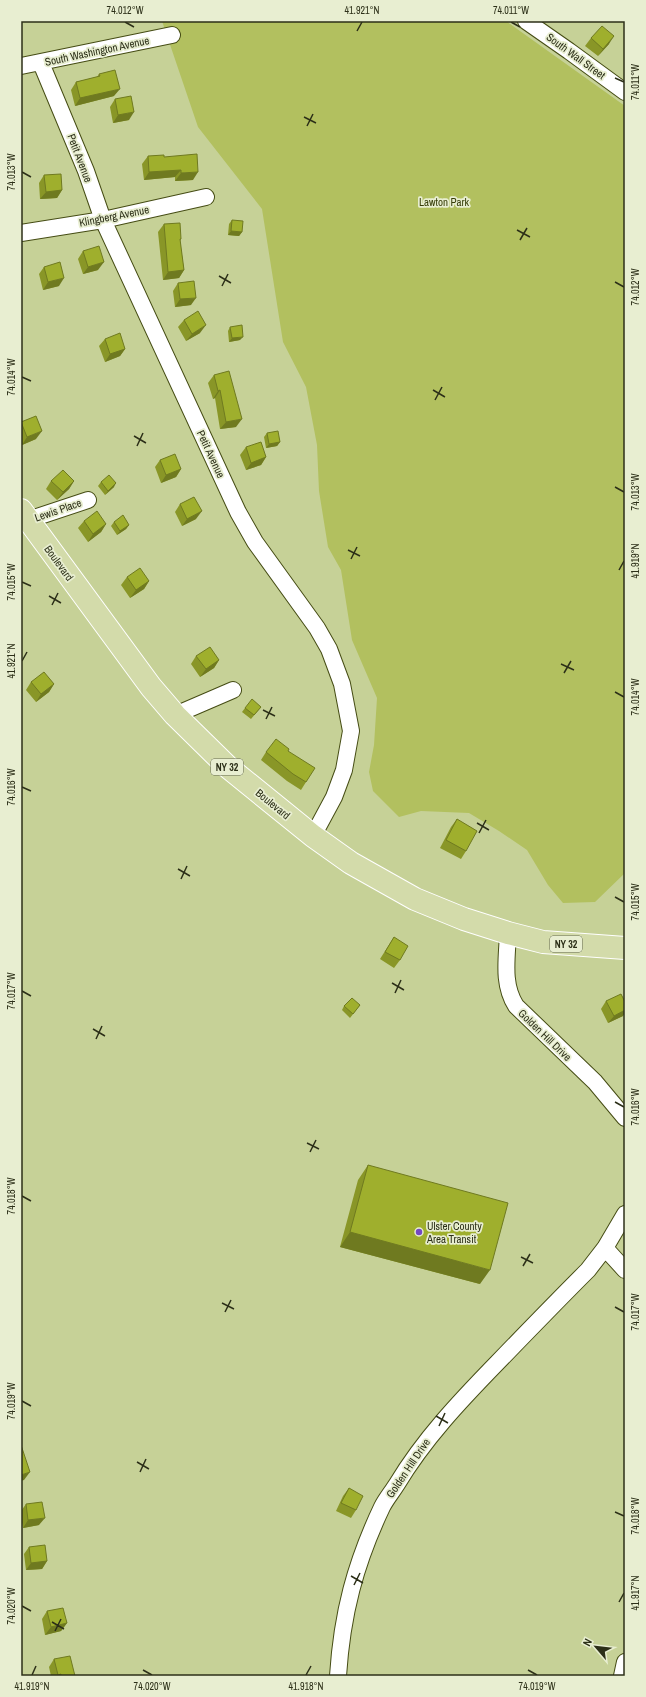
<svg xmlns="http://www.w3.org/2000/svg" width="646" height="1697" font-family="'Archivo Narrow',sans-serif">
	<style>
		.green { fill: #b2c05f }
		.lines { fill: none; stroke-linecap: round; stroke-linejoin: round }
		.minor-casing { stroke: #454c14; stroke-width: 18 }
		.primary-casing { stroke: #fff; stroke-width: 24 }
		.minor { stroke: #fff; stroke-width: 16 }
		.primary { stroke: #d3dbaa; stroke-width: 22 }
		.wall { fill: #899627 }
		.shaded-wall { fill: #6f7a20 }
		.building { fill: #9faf2d; stroke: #6f7a20 }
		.ticks { fill: none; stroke: #2c2f18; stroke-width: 1.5 }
		.poi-dot { fill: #7448c1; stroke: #e8eed1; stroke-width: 1.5 }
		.labels { text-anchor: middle; stroke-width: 3.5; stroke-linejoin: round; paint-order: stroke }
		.shield { fill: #e8eed1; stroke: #646850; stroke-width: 1 }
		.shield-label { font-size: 10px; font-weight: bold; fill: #2c2f18 }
		.street-label { font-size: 11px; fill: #2c2f18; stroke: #e8eed1 }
		.park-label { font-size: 11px; fill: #363c07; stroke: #e8eed1 }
		.poi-label { font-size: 11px; fill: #2c2f18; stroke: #e8eed1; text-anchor: start }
		.neatline { fill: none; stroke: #2c2f18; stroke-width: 1.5 }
		.ticks-label { font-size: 10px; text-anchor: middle; fill: #2c2f18 }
	</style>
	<rect width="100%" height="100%" fill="#c6d197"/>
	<path class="green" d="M162 21H506L625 106V873L595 902 563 903 548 885 527 850 499 831 469 813 421 811 399 817 373 791 369 772 374 745 377 698 352 640 341 570 328 547 319 491 317 445 306 387 283 342 262 209 198 127Z"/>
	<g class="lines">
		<g class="minor-casing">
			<path id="minor" d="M526 21 569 51 625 92
				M41 63 86 171 103 220 238 512 255 542 317 628 329 649 342 684 351 731 344 770 334 797 313 836
				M21 66 172 35
				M21 233 103 220 206 197
				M28 520 88 500
				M175 715 233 690
				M508 933C507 959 502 984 516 1006L595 1082 625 1118
				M605 1248 625 1270
				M338 1676C342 1614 355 1564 382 1507 386 1499 392 1492 397 1484 424 1439 460 1401 497 1363 527 1332 557 1301 588 1270L605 1248 625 1214
				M622 1676 625 1662"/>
		</g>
		<g class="primary-casing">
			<path id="primary" d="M21 510 151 687 175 715 229 768 313 836 351 863 415 899 464 919 508 933 543 942 625 948"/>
		</g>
		<use href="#minor" class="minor"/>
		<use href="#primary" class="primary"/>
	</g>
	<path class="wall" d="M591 38 609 44 598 56 585 46Z
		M99 74 114 96 75 106 71 90 76 82 97 77Z
		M115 99 129 120 113 123 110 107Z
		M148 156 164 157 193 180 175 181V177L144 180 142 164Z
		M44 175 62 190 57 198 40 199 39 183Z
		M232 220 242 232 239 236 228 235 229 224Z
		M164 224 181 239 180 241 184 270 179 278 163 280 158 232Z
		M83 251 98 270 83 274 78 259Z
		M44 267 59 286 43 290 39 274Z
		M178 283 191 305 175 307 173 291Z
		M184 320 200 333 186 341 178 327Z
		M230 327 240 340 229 342 228 331Z
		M105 339 125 349 120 356 105 362 99 346Z
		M214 375 236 427 220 429 215 398 213 399 208 383Z
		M21 422 36 439 22 445 21 443Z
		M267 433 280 442 277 446 266 448 264 437Z
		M246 447 266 457 261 465 246 470 240 455Z
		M160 460 181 469 176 477 161 483 155 467Z
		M51 481H74L69 489 57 500 46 489Z
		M101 482 114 487 105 495 98 486Z
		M180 504 196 519 182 526 175 512Z
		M84 521 106 524 101 532 88 542 78 528Z
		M114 522 129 525 126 529 117 535 111 526Z
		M127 577 149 581 144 589 130 598 121 585Z
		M196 656 219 660 214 668 200 677 191 664Z
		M31 682 54 684 49 692 36 702 26 690Z
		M261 707 251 719 242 712 245 708Z
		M288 751 306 782 301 790 287 781 261 760 266 752Z
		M457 819 466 851 461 859 440 848 451 827Z
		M394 937 400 960 394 968 380 959Z
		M606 1001 623 1016 608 1023 601 1009Z
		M360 1005 350 1018 342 1010 344 1006Z
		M368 1165 480 1284 340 1247 358 1180Z
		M349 1488 356 1510 351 1518 336 1511 343 1496Z
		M26 1504 39 1525 23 1528 21 1517V1511Z
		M29 1547 47 1561 42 1569 26 1570 24 1554Z
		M47 1611 67 1623 61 1631 45 1635 42 1619Z
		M54 1659 75 1676H51L49 1667Z"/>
	<path class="shaded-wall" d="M614 36 609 44 598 56 603 49Z
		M120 89 114 96 75 106 80 98Z
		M134 112 129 120 113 123 118 115Z
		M181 170 175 177 144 180 149 172Z
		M198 172 193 180 175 181 181 173Z
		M62 190 57 198 40 199 46 192Z
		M231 231 242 232 239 236 228 235Z
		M104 262 98 270 83 274 88 267Z
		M184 270 179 278 163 280 168 272Z
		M64 278 59 286 43 290 48 282Z
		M196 298 191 305 175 307 180 299Z
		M206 325 200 333 186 341 192 334Z
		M243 337 240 340 229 342 232 338Z
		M125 349 120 356 105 362 110 354Z
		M220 390 215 398 213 399 218 391Z
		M242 419 236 427 220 429 226 422Z
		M42 431 36 439 22 445 27 437Z
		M280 442 277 446 266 448 269 444Z
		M266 457 261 465 246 470 251 463Z
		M181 469 176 477 161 483 166 475Z
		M74 481 69 489 57 500 63 492Z
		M116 483 114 487 105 495 108 491Z
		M202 511 196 519 182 526 187 519Z
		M106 524 101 532 88 542 93 534Z
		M129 525 126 529 117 535 120 531Z
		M149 581 144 589 130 598 136 590Z
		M219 660 214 668 200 677 206 669Z
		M54 684 49 692 36 702 41 694Z
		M625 1010V1013L623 1016 608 1023 614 1016Z
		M350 1232 490 1270 480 1284 340 1247Z
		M30 1472 24 1480 21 1481V1475Z
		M45 1518 39 1525 23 1528 28 1520Z
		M47 1561 42 1569 26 1570 31 1563Z
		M67 1623 61 1631 45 1635 51 1627Z"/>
	<path class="building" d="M602 26 614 36 603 49 591 38Z
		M115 70 120 89 80 98 76 82 100 76 99 74Z
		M131 96 134 112 118 115 115 99Z
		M197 154 198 172 181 173V170L149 172 148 156 164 155V157Z
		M61 174 62 190 46 192 44 175Z
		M232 220 243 221 242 232 231 231Z
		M180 223 181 239H180L184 270 168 272 164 224Z
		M99 246 104 262 88 267 83 251Z
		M60 262 64 278 48 282 44 267Z
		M194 281 196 298 180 299 178 283Z
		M198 311 206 325 192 334 184 320Z
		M242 325 243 337 232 338 230 327Z
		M120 333 125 349 110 354 105 339Z
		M229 371 242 419 226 422 220 390 218 391 214 375Z
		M36 416 42 431 27 437 21 422Z
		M278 431 280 442 269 444 267 433Z
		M261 442 266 457 251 463 246 447Z
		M175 454 181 469 166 475 160 460Z
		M63 470 74 481 63 492 51 481Z
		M109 475 116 483 108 491 101 482Z
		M194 497 202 511 187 519 180 504Z
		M97 511 106 524 93 534 84 521Z
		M123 515 129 525 120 531 114 522Z
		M140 568 149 581 136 590 127 577Z
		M210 647 219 660 206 669 196 656Z
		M44 672 54 684 41 694 31 682Z
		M252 699 261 707 254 715 245 708Z
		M276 739 289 749 288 751 315 768 306 782 293 774 266 752Z
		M457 819 477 831 466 851 446 840Z
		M394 937 408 946 400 960 385 952Z
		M621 994 625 1002V1010L614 1016 606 1001Z
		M352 998 360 1005 353 1014 344 1006Z
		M368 1165 508 1203 490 1270 350 1232Z
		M21 1445 30 1472 21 1475Z
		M349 1488 363 1496 356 1510 341 1503Z
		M42 1502 45 1518 28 1520 26 1504Z
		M45 1545 47 1561 31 1563 29 1547Z
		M63 1608 67 1623 51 1627 47 1611Z
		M70 1656 75 1676H61V1674L58 1675 54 1659Z"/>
	<path class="ticks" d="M125 22 134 27M511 22 520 27M357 31 362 22M615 78 624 82M304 117 316 123M307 126 313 114M22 172 31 177M517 230 530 237M520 240 527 228M219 276 231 283M615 282 624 287M222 286 228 274M22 377 31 381M433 390 445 397M435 400 442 387M134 436 146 443M137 446 143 433M615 487 624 492M348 550 360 556M351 559 357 547M619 570 624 561M22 582 31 586M49 596 61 603M52 605 58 593M22 661 27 652M561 664 574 670M564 673 571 661M615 692 624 697M263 710 275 716M266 719 272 707M22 787 31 791M477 823 489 830M479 833 486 820M178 869 190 876M181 879 187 866M615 897 624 902M392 983 404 990M22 991 31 996M395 993 401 980M93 1029 105 1036M96 1039 102 1026M615 1102 624 1107M307 1143 319 1149M310 1152 316 1140M22 1196 31 1201M521 1257 533 1263M523 1266 530 1254M222 1303 234 1309M615 1307 624 1312M225 1312 231 1300M22 1401 31 1406M436 1416 448 1423M439 1426 445 1413M137 1462 149 1469M140 1472 146 1459M615 1512 624 1516M351 1576 363 1583M354 1585 360 1573M619 1602 624 1593M22 1606 31 1611M52 1622 64 1629M55 1631 61 1619M143 1670 152 1675M528 1670 537 1675M32 1675 36 1666M306 1675 311 1666"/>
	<circle class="poi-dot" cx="419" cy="1232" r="4"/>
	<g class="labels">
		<g class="shield">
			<rect x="211" y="759" width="32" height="16" rx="3"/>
			<rect x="550" y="936" width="32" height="16" rx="3"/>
		</g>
		<g class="shield-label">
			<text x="227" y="771">NY 32</text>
			<text x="566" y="948">NY 32</text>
		</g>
		<g class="street-label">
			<text transform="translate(97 51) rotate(-12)" y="4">South Washington Avenue</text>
			<text transform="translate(576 56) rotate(36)" y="4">South Wall Street</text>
			<text transform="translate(80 158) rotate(69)" y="4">Petit Avenue</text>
			<text transform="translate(114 216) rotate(-11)" y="4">Klingberg Avenue</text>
			<text transform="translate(211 454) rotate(65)" y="4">Petit Avenue</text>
			<text transform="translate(58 510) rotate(-19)" y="4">Lewis Place</text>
			<text transform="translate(59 563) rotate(54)" y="4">Boulevard</text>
			<text transform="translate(273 804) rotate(39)" y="4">Boulevard</text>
			<text transform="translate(545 1035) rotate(44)" y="4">Golden Hill Drive</text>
			<text transform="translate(408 1468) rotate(-56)" y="4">Golden Hill Drive</text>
		</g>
		<g class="park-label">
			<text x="444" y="206">Lawton Park</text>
		</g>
		<g class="poi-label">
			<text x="427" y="1230">Ulster County<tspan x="427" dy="13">Area Transit</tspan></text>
		</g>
	</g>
	<rect width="646" height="1697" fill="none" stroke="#e8eed1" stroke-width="44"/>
	<g transform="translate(596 1647) rotate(298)" stroke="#e8eed1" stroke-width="3" paint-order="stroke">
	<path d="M0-3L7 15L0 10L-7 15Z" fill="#2c2f18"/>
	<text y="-6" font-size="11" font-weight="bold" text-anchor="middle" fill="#2c2f18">N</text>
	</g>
	<rect x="22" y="22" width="602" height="1653" class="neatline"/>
	<g class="ticks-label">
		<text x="125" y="14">74.012°W</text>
		<text x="362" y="14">41.921°N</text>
		<text x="511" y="14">74.011°W</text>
		<text transform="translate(635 82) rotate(-90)" y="4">74.011°W</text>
		<text transform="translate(11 172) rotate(-90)" y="4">74.013°W</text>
		<text transform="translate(635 287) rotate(-90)" y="4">74.012°W</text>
		<text transform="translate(11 377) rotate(-90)" y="4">74.014°W</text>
		<text transform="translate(635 492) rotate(-90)" y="4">74.013°W</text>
		<text transform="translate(635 561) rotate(-90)" y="4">41.919°N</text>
		<text transform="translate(11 582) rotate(-90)" y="4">74.015°W</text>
		<text transform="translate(11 661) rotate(-90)" y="4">41.921°N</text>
		<text transform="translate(635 697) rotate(-90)" y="4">74.014°W</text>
		<text transform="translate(11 787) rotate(-90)" y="4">74.016°W</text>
		<text transform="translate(635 902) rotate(-90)" y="4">74.015°W</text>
		<text transform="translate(11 991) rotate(-90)" y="4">74.017°W</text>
		<text transform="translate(635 1107) rotate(-90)" y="4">74.016°W</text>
		<text transform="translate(11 1196) rotate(-90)" y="4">74.018°W</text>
		<text transform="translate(635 1312) rotate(-90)" y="4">74.017°W</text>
		<text transform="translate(11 1401) rotate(-90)" y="4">74.019°W</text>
		<text transform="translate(635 1516) rotate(-90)" y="4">74.018°W</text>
		<text transform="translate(635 1593) rotate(-90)" y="4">41.917°N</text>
		<text transform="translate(11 1606) rotate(-90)" y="4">74.020°W</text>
		<text x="32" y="1690">41.919°N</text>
		<text x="152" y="1690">74.020°W</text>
		<text x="306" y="1690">41.918°N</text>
		<text x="537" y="1690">74.019°W</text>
	</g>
</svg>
